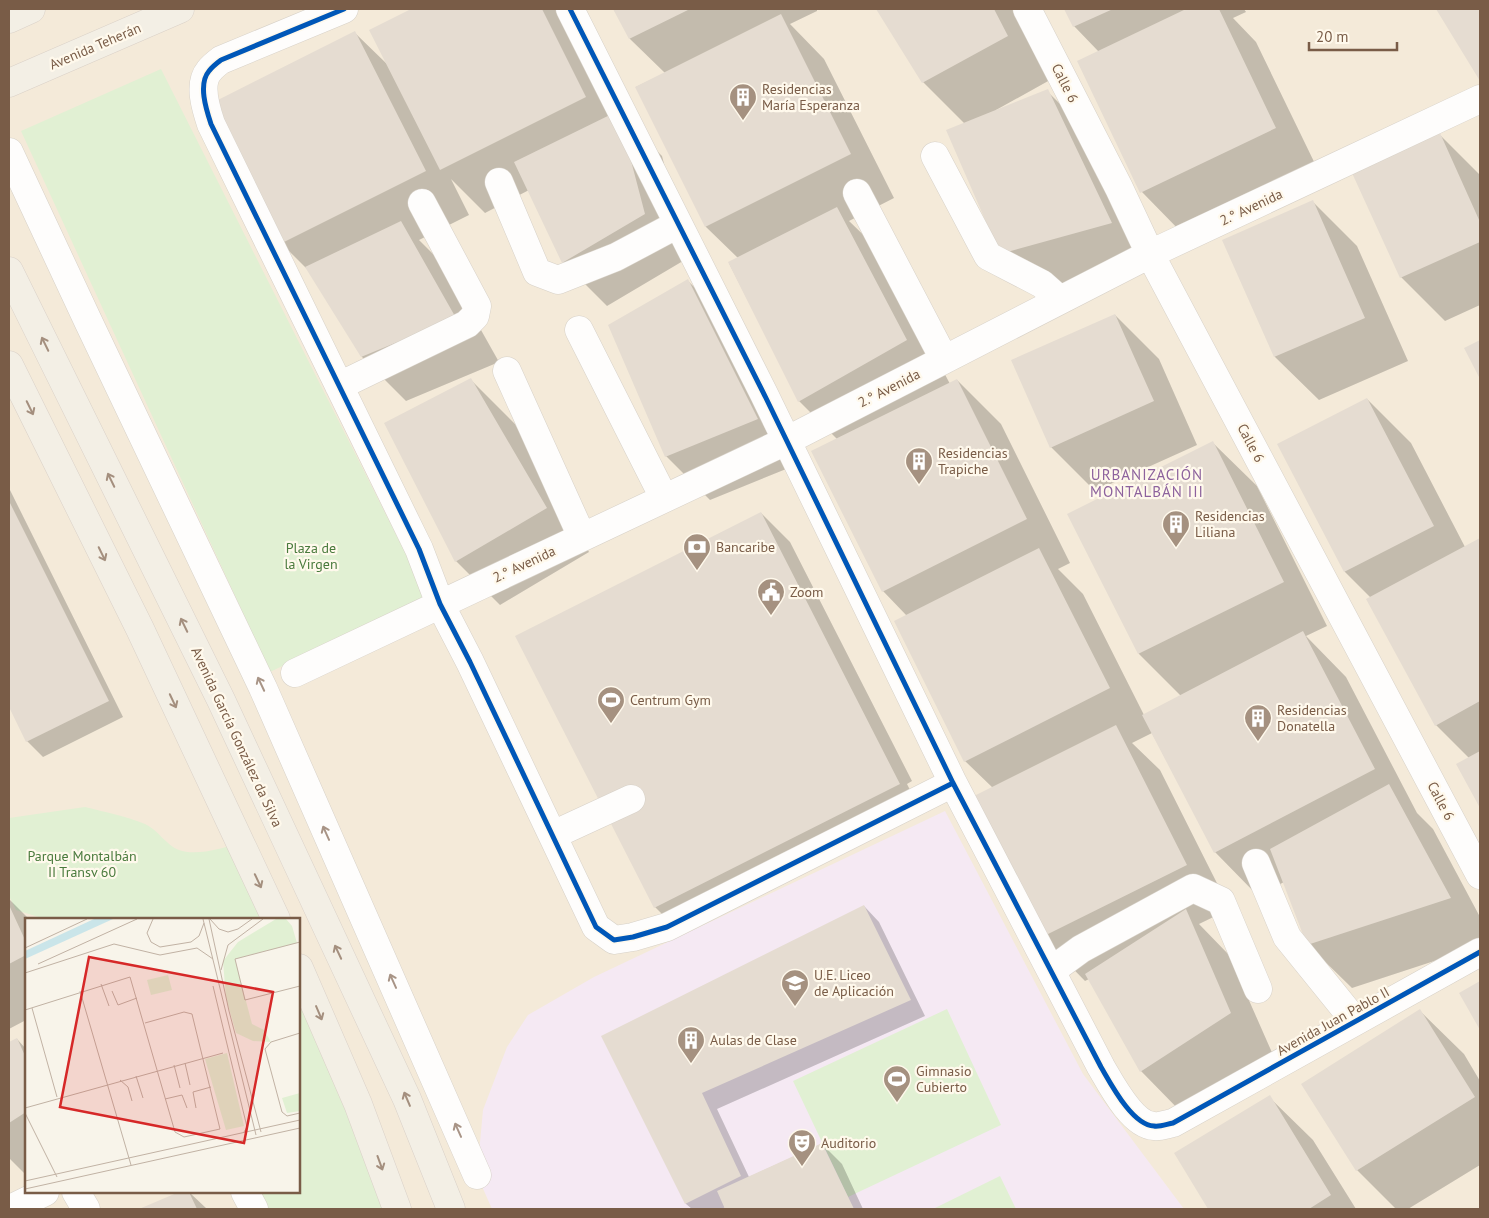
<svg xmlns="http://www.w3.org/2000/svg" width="1489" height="1218" font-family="'PT Sans',sans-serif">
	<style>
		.residential { fill: #f4ead9; fill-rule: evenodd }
		.education { fill: #f5e9f3 }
		.green { fill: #e1f0d3 }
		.shadow { fill: #0003 }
		.building { fill: #e5dcd1 }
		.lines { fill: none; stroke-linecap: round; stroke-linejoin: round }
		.minor-casing { stroke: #d7d1c8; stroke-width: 29 }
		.major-casing { stroke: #dad1c8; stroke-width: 29 }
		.minor { stroke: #fefdfc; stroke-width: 28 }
		.major { stroke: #f3efe5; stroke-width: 28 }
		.cycleway-casing { stroke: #fff9ec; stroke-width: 8 }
		.cycleway { stroke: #0057b8; stroke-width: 5 }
		.oneway { stroke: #a48f7e }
		.oneway2 { stroke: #a89486 }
		.labels { text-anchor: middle; stroke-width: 4.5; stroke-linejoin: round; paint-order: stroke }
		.street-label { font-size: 14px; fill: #795c47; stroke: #fff9ec }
		.poi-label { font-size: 14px; fill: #795c47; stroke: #fff9ec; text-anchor: start }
		.park-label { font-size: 14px; fill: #497a3c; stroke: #fff9ec }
		.neighbourhood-label { font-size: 15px; letter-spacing: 1px; fill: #8d629d; stroke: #fff9ec }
		.inset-road { fill: none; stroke: #c1b2a4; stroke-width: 1 }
		.view { fill: #d62828; fill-opacity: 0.15; stroke: #d62828; stroke-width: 2.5 }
		.inset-edge { fill: none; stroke: #795c47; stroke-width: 2.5 }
	</style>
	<rect width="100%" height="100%" fill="#f8f4ea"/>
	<path class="residential" d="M9 9H1480V1209H9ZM26 919H299V1192H26Z"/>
	<path class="education" d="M945 811 1083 1074 1184 1209H492L477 1175 483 1110 507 1047 528 1015 594 977Z"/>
	<path class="green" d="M161 69 427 596 270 672 21 131Z
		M85 807C105 812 126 816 145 824 157 829 167 846 179 850 195 856 224 849 240 842L276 919H45L16 910 9 896V818Z
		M299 968 397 1209H254L245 1192H299Z
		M947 1009 1001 1125 848 1197 793 1081Z
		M1000 1176 1016 1209H933Z"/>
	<path class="shadow" d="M414 9H563L618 112 662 156 688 258 607 306 563 262 529 190 485 213 451 179 469 215 419 240 445 266 499 362 406 401 362 357 310 272 281 243 355 33 389 66 371 30Z
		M615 9H817V11L790 24 824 59 894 198 849 221 881 252 950 384 957 380 1001 424 1070 563 1058 569 1083 594 1144 715 1181 696 1139 654 1069 514 1213 443 1257 486 1327 626 1306 636 1346 677 1417 813 1433 829 1480 917V946L1352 988 1308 945 1284 882 1258 896 1215 852 1152 733 1132 743 1160 770 1230 909 1199 924 1229 955 1274 1057 1184 1115 1141 1071 1089 979 1085 981 1042 937 993 788 965 761 907 616 883 591 838 440 799 401 729 263 738 258 706 227 636 87 665 73 630 39Z
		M878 9H1017L1050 80 996 110V111L1047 91 1091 135 1155 266 1045 297 1001 253 965 124 923 82Z
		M1066 9H1244L1246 12 1233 18 1256 42 1319 172 1185 236 1142 192 1099 52 1074 26Z
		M1437 9H1480V79Z
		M1440 135 1480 175V305L1445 321 1401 277Z
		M1313 202 1357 246 1408 361 1319 400 1275 357 1224 240Z
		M688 281 732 324 801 463 710 500 666 456Z
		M1115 315 1159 359 1197 445 1095 491 1051 447Z
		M471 380 515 424 589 552 500 605 456 561Z
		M1367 399 1411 443 1465 547 1480 539V805L1458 765 1469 758 1436 725 1371 598 1345 572 1279 445Z
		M9 488 123 717 43 757 27 741 9 704Z
		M761 513 790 542 912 781 907 784 915 800 671 923 655 907Z
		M9 899 29 919H26V1020L9 1029Z
		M864 906 879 922 925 1016 717 1109 749 1177 822 1144 842 1164 863 1209H727L726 1207 721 1209H692L686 1204 603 1036Z
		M1420 1011 1464 1054 1480 1081V1165L1408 1209H1396L1357 1170Z
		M17 1039 26 1049V1175L9 1158V1044Z
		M1269 1097 1313 1140 1356 1209H1210L1176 1153Z
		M182 1192H189L207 1209H143Z"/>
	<path class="building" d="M411 9H542L586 97 440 170 369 30Z
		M613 9H690L629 39Z
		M876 9H994L1008 36 922 83Z
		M1064 9H1113L1073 27Z
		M1186 9H1219L1276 128 1140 193 1077 61Z
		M1436 9H1480V81Z
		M781 14 851 154 705 227 635 87Z
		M355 31 426 171 280 244 210 104Z
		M1048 89 1112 223 1000 254 946 130Z
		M618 111 645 214 562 263 514 162Z
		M1440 133 1480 222V242L1400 278 1352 173Z
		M1313 200 1365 318 1274 357 1222 240Z
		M837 207 907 340 798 402 728 262Z
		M401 221 456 318 361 357 305 267Z
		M688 279 758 419 665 457 608 325Z
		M1115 314 1154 401 1050 448 1011 360Z
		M1480 340V379L1464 348Z
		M471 378 547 508 455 562 384 423Z
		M957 379 1027 519 882 592 811 451Z
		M1367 398 1434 526 1344 572 1277 444Z
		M1213 441 1284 582 1138 654 1067 514Z
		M9 501 109 701 26 742 9 707Z
		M761 512 900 784 654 908 515 636Z
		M1480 538V701L1435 726 1366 599Z
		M1039 548 1110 688 964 762 894 621Z
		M1303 631 1375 769 1214 853 1142 715Z
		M1116 725 1187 865 1040 938 970 798Z
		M1480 751V808L1456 764Z
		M1389 784 1451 898 1307 945 1270 849Z
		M9 905 26 942V955L9 964Z
		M864 905 911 1000 702 1093 741 1176 685 1204 601 1036Z
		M1186 909 1231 1013 1140 1072 1085 974Z
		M1480 981V1030L1459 993Z
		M1420 1009 1475 1097 1356 1171 1301 1084Z
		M17 1038 26 1058V1112L9 1123V1042Z
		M1270 1095 1331 1195 1309 1209H1208L1174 1153Z
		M822 1143 854 1209H725L717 1191Z
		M179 1192H189L197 1209H139Z"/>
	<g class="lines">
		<g class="minor-casing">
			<path id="minor" d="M344 9 221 60C217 63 212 67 209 71 198 84 206 109 211 124L419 549 440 604 470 662 596 927 614 940 633 937 667 927 953 783
				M570 9 764 394 953 783 1101 1067C1111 1084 1132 1125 1154 1126 1160 1127 1167 1124 1173 1123L1480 952
				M1027 9 1119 188 1150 254 1480 875
				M9 152 88 321 263 688 477 1175
				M935 156 988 256 1042 284 1060 300
				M499 182 537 272 558 280 616 257 678 224
				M857 193 944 359
				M579 330 664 498
				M507 371 582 537
				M339 386 467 324 475 316 477 306 422 203
				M295 673 786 441 1150 254 1480 99
				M553 835 631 799
				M1256 863 1287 937 1355 1021
				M1051 971 1081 949 1193 888 1221 901 1258 989
				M76 1192 86 1209
				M245 1192 254 1209
				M10 1209 45 1192"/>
		</g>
		<g class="major-casing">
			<path id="major" d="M9 19 31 9
				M9 83 180 9
				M9 271 221 700 407 1099 451 1209
				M9 365 140 629 276 919
				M299 968 358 1104 397 1209"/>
		</g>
		<use href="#minor" class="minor"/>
		<use href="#major" class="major"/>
		<g class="cycleway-casing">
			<path id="cycleway" d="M344 9 221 60C217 63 212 67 209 71 198 84 206 109 211 124L419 549 440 604 470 662 596 927 614 940 633 937 667 927 953 783
				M570 9 764 394 953 783 1101 1067C1111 1084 1132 1125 1154 1126 1160 1127 1167 1124 1173 1123L1480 952"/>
		</g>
		<use href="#cycleway" class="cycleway"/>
	</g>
	<defs><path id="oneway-shaft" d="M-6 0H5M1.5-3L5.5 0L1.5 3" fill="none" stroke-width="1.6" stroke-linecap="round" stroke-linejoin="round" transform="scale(1.25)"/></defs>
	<g class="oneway">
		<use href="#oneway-shaft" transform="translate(45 344) rotate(-116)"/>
		<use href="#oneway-shaft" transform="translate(30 408) rotate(64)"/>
		<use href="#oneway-shaft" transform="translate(111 480) rotate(-116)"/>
		<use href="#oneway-shaft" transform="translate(102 554) rotate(64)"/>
		<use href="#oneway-shaft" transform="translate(184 625) rotate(-116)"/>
		<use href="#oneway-shaft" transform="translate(173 701) rotate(65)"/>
		<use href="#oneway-shaft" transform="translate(258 881) rotate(65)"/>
		<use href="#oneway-shaft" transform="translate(338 952) rotate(-115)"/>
		<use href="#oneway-shaft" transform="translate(319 1013) rotate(67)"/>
		<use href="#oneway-shaft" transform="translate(407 1099) rotate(-113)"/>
		<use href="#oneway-shaft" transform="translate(380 1163) rotate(70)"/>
	</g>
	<g class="oneway2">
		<use href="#oneway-shaft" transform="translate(261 684) rotate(-115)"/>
		<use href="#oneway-shaft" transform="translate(326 833) rotate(-114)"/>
		<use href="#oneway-shaft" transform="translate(393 981) rotate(-114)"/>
		<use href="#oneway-shaft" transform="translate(458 1130) rotate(-114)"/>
	</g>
	<defs>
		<g id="building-pin" transform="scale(1.4375)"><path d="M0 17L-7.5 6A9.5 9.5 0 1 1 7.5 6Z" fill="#a59180" stroke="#fff9ec"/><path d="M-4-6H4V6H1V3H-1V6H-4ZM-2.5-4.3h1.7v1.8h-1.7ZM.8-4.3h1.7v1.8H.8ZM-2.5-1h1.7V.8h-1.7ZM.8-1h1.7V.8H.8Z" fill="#fff"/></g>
		<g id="bank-pin" transform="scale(1.4375)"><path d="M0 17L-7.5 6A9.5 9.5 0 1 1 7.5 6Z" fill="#a59180" stroke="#fff9ec"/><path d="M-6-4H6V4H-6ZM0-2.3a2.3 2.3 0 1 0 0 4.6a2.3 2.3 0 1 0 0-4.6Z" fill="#fff"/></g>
		<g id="civic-pin" transform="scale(1.4375)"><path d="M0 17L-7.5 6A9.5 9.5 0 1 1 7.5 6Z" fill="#a59180" stroke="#fff9ec"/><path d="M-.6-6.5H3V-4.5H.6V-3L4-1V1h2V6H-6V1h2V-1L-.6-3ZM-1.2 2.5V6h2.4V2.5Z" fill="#fff"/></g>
		<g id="stadium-pin" transform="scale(1.4375)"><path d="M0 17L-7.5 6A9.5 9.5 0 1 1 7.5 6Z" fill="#a59180" stroke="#fff9ec"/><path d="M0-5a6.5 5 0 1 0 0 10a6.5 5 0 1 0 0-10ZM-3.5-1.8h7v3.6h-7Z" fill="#fff"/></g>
		<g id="school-pin" transform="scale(1.4375)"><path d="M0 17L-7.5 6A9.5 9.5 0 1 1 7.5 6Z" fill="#a59180" stroke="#fff9ec"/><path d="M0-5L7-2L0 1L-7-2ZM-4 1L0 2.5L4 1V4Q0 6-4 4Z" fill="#fff"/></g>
		<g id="theatre-pin" transform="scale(1.4375)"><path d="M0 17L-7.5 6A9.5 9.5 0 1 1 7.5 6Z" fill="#a59180" stroke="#fff9ec"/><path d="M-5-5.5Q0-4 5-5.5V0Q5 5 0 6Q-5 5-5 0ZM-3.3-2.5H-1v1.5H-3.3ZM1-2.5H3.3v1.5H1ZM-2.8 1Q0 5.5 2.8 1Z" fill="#fff"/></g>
	</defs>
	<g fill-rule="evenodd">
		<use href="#building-pin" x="743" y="97"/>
		<use href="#building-pin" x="919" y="461"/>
		<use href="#building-pin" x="1176" y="524"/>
		<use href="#bank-pin" x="697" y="547"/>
		<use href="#civic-pin" x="771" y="592"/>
		<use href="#stadium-pin" x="611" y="700"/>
		<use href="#building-pin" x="1258" y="718"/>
		<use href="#school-pin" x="795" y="983"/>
		<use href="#building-pin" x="691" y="1040"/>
		<use href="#stadium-pin" x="897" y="1079"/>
		<use href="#theatre-pin" x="802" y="1143"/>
	</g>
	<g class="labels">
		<g class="street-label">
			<text transform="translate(95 46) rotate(-23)" y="5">Avenida Teherán</text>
			<text transform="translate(1065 83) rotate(63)" y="5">Calle 6</text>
			<text transform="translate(1251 207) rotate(-25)" y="5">2.° Avenida</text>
			<text transform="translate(889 388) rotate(-27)" y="5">2.° Avenida</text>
			<text transform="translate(1251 443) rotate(62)" y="5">Calle 6</text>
			<text transform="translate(524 564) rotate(-25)" y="5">2.° Avenida</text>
			<text transform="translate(237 737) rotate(65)" y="5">Avenida García González da Silva</text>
			<text transform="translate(1441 801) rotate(62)" y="5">Calle 6</text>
			<text transform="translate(1333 1021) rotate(-29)" y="5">Avenida Juan Pablo II</text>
		</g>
		<g class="poi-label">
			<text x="762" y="94">Residencias<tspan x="762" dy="16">María Esperanza</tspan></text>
			<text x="938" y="458">Residencias<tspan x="938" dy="16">Trapiche</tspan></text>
			<text x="1195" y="521">Residencias<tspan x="1195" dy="16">Liliana</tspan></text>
			<text x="716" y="552">Bancaribe</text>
			<text x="790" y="597">Zoom</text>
			<text x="630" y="705">Centrum Gym</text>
			<text x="1277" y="715">Residencias<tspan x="1277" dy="16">Donatella</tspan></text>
			<text x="814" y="980">U.E. Liceo<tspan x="814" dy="16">de Aplicación</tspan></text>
			<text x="710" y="1045">Aulas de Clase</text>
			<text x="916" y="1076">Gimnasio<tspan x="916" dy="16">Cubierto</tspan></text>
			<text x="821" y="1148">Auditorio</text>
		</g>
		<g class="park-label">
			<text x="311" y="553">Plaza de<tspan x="311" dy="16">la Virgen</tspan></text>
			<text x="82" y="861">Parque Montalbán<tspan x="82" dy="16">II Transv 60</tspan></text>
		</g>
		<g class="neighbourhood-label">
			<text x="1147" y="480">URBANIZACIÓN<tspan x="1147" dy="17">MONTALBÁN III</tspan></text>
		</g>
	</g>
	<g transform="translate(25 918)">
		<rect width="275" height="275" fill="#f8f4ea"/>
		<path d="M251 1H261L267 8 272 25 210 41 227 106 239 112 246 124 228 123 211 115 201 80 198 43 213 24ZM143 57 147 72 126 77 122 62ZM202 135 219 208 201 212 180 141ZM275 175V193L262 195 257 180Z" fill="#e1f0d3"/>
		<path d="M69 1H88L0 41V33Z" fill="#cae5e9"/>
		<path class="inset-road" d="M128 1 122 15 126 24 135 29 166 24 174 18 179 5M178 1 231 217M184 1 204 93 236 214M185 1 194 11 203 14 213 11 227 1M275 24 210 41 220 82 275 68M0 30 62 1M13 46 112 1M196 52 203 27 238 1M0 55 89 26 135 37 172 30 188 41M76 66 84 88M188 68 222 209 219 214M55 73 106 247M87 73 93 87 112 80M7 90 32 179M0 92 105 59 150 214 159 219 195 211 167 96 159 94 120 105M275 115 246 124 240 131 257 194 262 198 275 195M160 145 165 167M149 147 155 170M111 158 118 180M95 162 103 169 107 183M140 181 157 177 162 190M0 190 198 135M171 190 168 174 186 169M0 195 32 259M0 263 275 202M0 271 275 210"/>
		<path class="view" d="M64 39 248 74 219 225 35 189Z"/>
		<rect width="275" height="275" class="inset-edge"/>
	</g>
	<rect width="1489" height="1218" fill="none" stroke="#795c47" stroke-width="20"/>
	<path d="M1309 42v8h88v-8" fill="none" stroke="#795c47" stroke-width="2.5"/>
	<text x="1316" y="42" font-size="15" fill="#795c47" stroke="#fff9ec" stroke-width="4" paint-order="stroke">20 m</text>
</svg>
